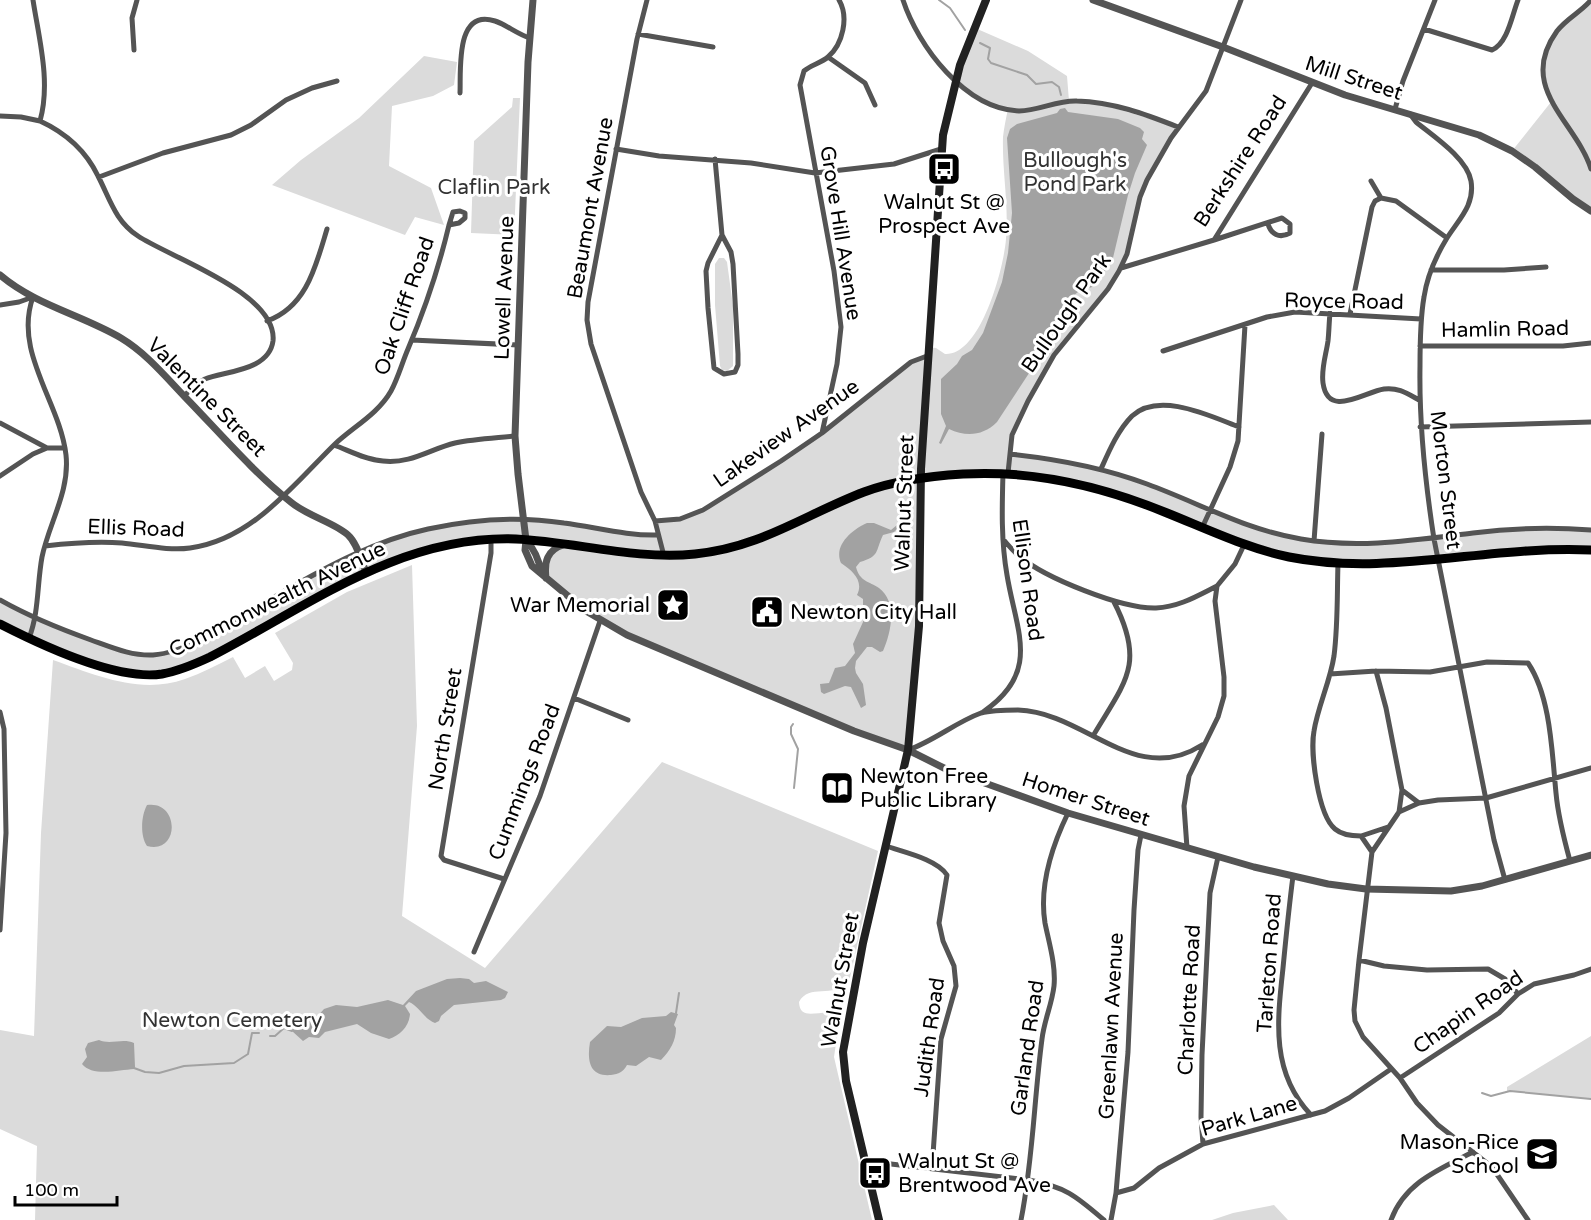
<svg xmlns="http://www.w3.org/2000/svg" width="1591" height="1220" font-family="'Varela Round',sans-serif">
	<style>
		.green { fill: #dbdbdb }
		.water { fill: #a2a2a2 }
		.lines { fill: none; stroke-linecap: round; stroke-linejoin: round }
		.stream { stroke: #a2a2a2; stroke-width: 2 }
		.minor { stroke: #545454; stroke-width: 5 }
		.tertiary { stroke: #545454; stroke-width: 7 }
		.secondary { stroke: #212121; stroke-width: 8 }
		.primary { stroke: #000; stroke-width: 9 }
		.labels { text-anchor: middle; stroke-width: 6; stroke-linejoin: round; paint-order: stroke }
		.street-label { font-size: 21px; fill: #000; stroke: #fff }
		.park-label { font-size: 21px; fill: #323232; stroke: #fff }
		.poi-label { font-size: 21px; fill: #000; stroke: #fff; text-anchor: start }
	</style>
	<rect width="100%" height="100%" fill="#fff"/>
	<path class="green" d="M1591 0V211L1512 151 1551 102C1549 94 1545 86 1545 79 1540 41 1567 23 1591 0Z
		M975 28 1028 51 1067 76 1069 101 1097 103 1178 127 1144 188 1128 249 1119 271 1054 355 1016 425 1010 454 1051 459 1131 478 1210 511 1290 537 1353 544 1508 529 1591 530V550L1415 562 1288 556 1144 504 1028 475 921 477 919 626 908 750 854 731 600 621 546 578 545 569 557 547 491 540 418 553 169 672 110 668 0 624V600L26 614 135 654 169 652 213 632 322 569 386 542 444 526 523 520 658 535 655 521 692 515 781 461 911 362 927 356 928 347 936 348 945 354C981 356 1004 267 1006 239 1009 205 1002 171 1003 137 1004 128 1006 118 1008 109L992 104 955 81Z
		M424 56 457 62 454 85 433 96 392 106 389 166 431 188 444 225 415 217 405 235 272 185 301 160 359 118Z
		M513 98H520L514 235 471 233 474 141 512 107Z
		M719 258H724L727 262 733 306V366L727 371 722 370 720 366 715 305V264Z
		M412 565 417 726 402 916 485 968 662 762 878 851 849 982C833 999 809 983 799 1002 800 1025 826 1005 840 1016L834 1057 872 1220H35L37 1146 0 1129V1030L34 1036 41 833 53 660C95 675 140 695 185 679 202 673 217 665 233 657L245 678 265 666 274 681 292 670 293 663 275 633 347 592Z
		M1591 1036V1099L1507 1091V1087Z
		M1274 1205 1288 1220H1212L1233 1213Z"/>
	<path class="water" d="M1065 108 1068 112 1118 119 1140 128 1144 132 1142 139 1147 145 1135 173 1128 195 1112 262 1092 287 1078 292 1063 304 1055 328 1048 336 1037 361 997 422C983 436 966 437 949 429L941 444 939 443 946 426 941 414V379L957 364 962 356 972 350 983 333 1002 282 1008 253 1012 213 1007 138 1010 129 1017 124 1057 113 1060 109Z
		M867 523H874L891 530 897 525 899 527 894 532 883 535C875 552 880 556 860 562L856 567C860 582 869 581 879 588 898 602 891 633 883 651L880 652 872 647H867L856 661 855 668 856 673 863 684 866 705 861 708 851 687 845 686 824 694 821 692 820 684 829 683 835 668 845 666 855 653 853 644 863 622V599L857 595C864 581 853 571 841 563 833 545 853 529 867 523Z
		M147 805C180 800 180 855 147 846 140 836 141 816 147 805Z
		M460 978 469 979 474 983 486 981 508 992 505 998 501 1000 454 1005 441 1016 439 1021 435 1023C424 1019 419 1006 409 1002L405 1006 410 1014C409 1027 400 1035 389 1039L371 1033 357 1024 325 1032 319 1038 309 1037 303 1041 292 1031 293 1025 300 1021 315 1019 324 1009 336 1005 357 1007 388 1000 403 1005 416 991 447 979Z
		M671 1012 678 1014 674 1025 676 1028C676 1041 670 1051 661 1060L649 1057 636 1066 627 1065C623 1072 619 1074 611 1075 589 1077 587 1060 590 1042L607 1026 621 1027 642 1018 666 1016Z
		M99 1040C110 1045 123 1038 134 1043L135 1067 134 1069C119 1070 92 1077 82 1064L87 1057 85 1049 88 1043Z"/>
	<g class="lines">
		<path class="stream" d="M939 0 950 8 965 30
			M980 43 990 48 988 59 991 63 1027 75 1036 84 1052 82 1059 87 1061 95
			M793 724 791 727V734L798 749 794 788
			M676 1013 679 993
			M270 1036H275L284 1028 292 1031
			M134 1068 145 1072 159 1073 184 1066 234 1063 248 1054 252 1033H259
			M1482 1093 1491 1096 1510 1091 1591 1099"/>
		<path class="minor" d="M647 0 637 39 588 302 587 320 591 344 641 492 655 521 664 556
			M903 0C918 46 965 109 1019 111 1039 111 1057 100 1077 101 1113 102 1145 114 1178 127
			M1591 0C1581 12 1567 18 1557 31 1516 88 1576 121 1591 169
			M1424 29 1492 50C1508 43 1512 15 1518 0
			M638 34 713 47
			M134 50 132 18 137 0
			M828 57 865 83 875 105
			M460 93C461 70 455 8 495 21 507 25 517 34 530 38
			M1395 109 1403 81 1435 0
			M1410 114 1416 122C1433 136 1467 158 1471 181 1475 205 1459 219 1447 238 1436 256 1427 277 1424 297 1420 320 1420 343 1420 366 1419 425 1425 481 1434 539L1494 840 1505 880
			M0 116 21 117 40 121C51 82 39 39 33 0
			M40 121C66 133 86 151 98 176 110 199 115 221 138 236 169 257 278 293 273 341 269 371 225 371 205 379 197 383 191 389 184 396
			M616 149 659 156 751 163 815 173 894 164 941 149
			M715 159 722 235 708 263 706 271 708 308 714 368 724 374 735 372 738 365V354L733 264 731 252 722 235
			M99 177 163 153 231 135 251 125 286 100 312 88 337 81
			M1371 181 1381 198
			M1214 240 1282 218 1290 224V233C1279 239 1271 234 1268 224
			M1121 268 1214 240 1312 83
			M1431 270H1504L1546 267
			M0 305 19 302 33 297
			M1330 313C1329 323 1329 332 1328 341 1326 355 1321 369 1323 383 1328 419 1364 392 1384 389 1398 387 1408 394 1419 400
			M1350 314 1372 207 1375 201 1381 198 1396 201 1447 238
			M267 321C307 307 316 265 327 229
			M412 340 518 345
			M1420 346H1563L1591 343
			M1163 351 1267 317 1295 312 1421 319
			M0 423 47 448H65
			M1420 427 1591 422
			M822 433 837 364 841 327 834 271 800 85 804 71C811 65 821 63 828 57 843 44 849 17 839 0
			M334 445C350 451 366 460 383 461 411 464 430 449 455 443 474 439 496 438 515 436
			M1010 454C1057 459 1102 467 1147 484 1199 503 1246 530 1301 539 1359 549 1415 540 1473 533 1512 528 1551 527 1591 530
			M1101 469C1109 451 1118 430 1132 416 1159 391 1210 416 1239 427
			M1008 473 1012 435 1028 401 1054 355 1108 289 1119 271 1127 254 1140 197 1147 180 1171 138 1206 91 1241 0
			M0 476 33 454 47 448
			M655 521 680 519 703 510 781 461 822 433 911 362 927 356
			M1202 528 1230 467 1238 441 1245 325
			M1003 539C1008 545 1013 551 1019 556 1045 578 1122 609 1156 608 1179 607 1197 596 1217 586
			M491 540V553L441 856 444 860 504 879
			M1314 541 1322 434
			M45 546C71 543 96 541 122 543 144 545 168 551 190 548 252 540 294 484 335 444 353 427 378 414 391 391 398 378 402 363 408 349 425 309 439 267 449 225L459 223 465 218V213L460 211 453 212 449 225
			M1338 563C1337 594 1338 625 1334 656 1330 682 1318 706 1314 731 1310 752 1318 815 1335 829 1342 835 1352 836 1361 836L1372 852 1359 960 1354 1010 1355 1021 1363 1037 1400 1078 1417 1103 1438 1125 1492 1167 1528 1220
			M0 600C30 617 60 629 91 640 111 647 131 656 153 655 190 653 250 611 283 592 328 566 377 540 428 529 473 519 519 516 564 523 595 527 627 536 658 535
			M29 638C39 613 37 584 42 557 49 523 70 491 66 455 60 402 13 352 33 297
			M1376 671 1386 708 1402 790 1399 812
			M1330 674 1376 671 1430 672 1487 662 1528 663C1551 697 1552 754 1556 793 1558 816 1564 839 1570 861
			M574 698 628 720
			M0 712 4 729 6 833 0 930
			M983 712C1042 672 1016 631 1007 575 1001 541 1002 507 1003 473
			M1093 736C1125 682 1146 664 1114 602
			M908 750C934 741 956 722 981 713 992 710 1007 710 1018 710 1085 712 1135 788 1202 745
			M1402 790 1419 803
			M1361 836 1388 827
			M886 846C903 852 937 859 947 875L939 923 943 941 954 966 956 986 941 1039 932 1169
			M1187 848 1184 806 1189 776 1218 717 1224 696V677L1215 601 1217 586 1235 564 1244 545
			M1372 852 1399 812 1419 803 1438 800 1486 798 1591 768
			M1293 876C1289 907 1286 937 1283 968 1277 1022 1271 1073 1311 1115
			M474 952 540 796 600 621
			M1359 960 1384 966 1427 970 1488 969 1505 979 1518 994
			M1400 1078 1499 1013 1518 994 1534 984 1574 975 1591 969
			M1203 1144 1201 1117 1202 1055 1210 893 1218 857
			M865 1161 1029 1180C1066 1187 1076 1196 1104 1220
			M1116 1193 1134 1188 1159 1168 1203 1144 1325 1111 1349 1098 1391 1069
			M1021 1220C1033 1160 1034 1099 1042 1039 1044 1021 1052 1004 1054 986 1056 965 1049 943 1045 923 1039 886 1052 846 1068 813
			M1111 1220 1116 1193 1128 1052 1134 910 1138 850 1141 835
			M1391 1220C1405 1182 1440 1169 1473 1152"/>
		<path class="tertiary" d="M533 0 528 62 515 436 518 474 526 540 525 550 532 566 586 611 627 635 854 731 908 750 946 769 1068 813 1254 867 1328 884 1366 889 1451 891 1482 886 1591 855
			M1093 0 1223 47 1345 95 1479 135 1512 151 1535 167 1573 199 1591 211
			M0 275C35 305 82 315 121 338 146 353 165 376 185 397 219 432 254 473 292 503 308 516 335 523 348 535 357 543 361 560 366 572
			M526 540C535 550 539 559 541 572
			M546 578C544 562 547 550 563 545"/>
		<path class="secondary" d="M879 1220 846 1081 843 1052 863 943 908 750 919 626 921 469 943 135 960 65 986 0"/>
		<path class="primary" d="M0 624C41 645 116 681 162 674 179 671 195 664 210 657 309 606 399 535 516 539 576 542 635 560 695 554 760 548 806 514 864 492 896 480 929 476 963 474 1033 470 1102 486 1167 513 1207 529 1246 548 1289 557 1389 577 1489 545 1591 550"/>
	</g>
	<defs>
		<g id="bus-square" transform="scale(1.725)"><rect x="-9" y="-9" width="18" height="18" rx="4" fill="#000" stroke="#fff"/><path d="M-5-6H5V4H4V6H2V4H-2V6H-4V4H-5ZM-3.5-4V0h7V-4ZM-3.5 1.2v1.5H-2V1.2ZM2 1.2v1.5H3.5V1.2Z" fill="#fff"/></g>
		<g id="sight-square" transform="scale(1.725)"><rect x="-9" y="-9" width="18" height="18" rx="4" fill="#000" stroke="#fff"/><path d="M0-6L1.8-2.2L6-1.7L2.9 1.2L3.7 5.4L0 3.3L-3.7 5.4L-2.9 1.2L-6-1.7L-1.8-2.2Z" fill="#fff"/></g>
		<g id="civic-square" transform="scale(1.725)"><rect x="-9" y="-9" width="18" height="18" rx="4" fill="#000" stroke="#fff"/><path d="M-.6-6.5H3V-4.5H.6V-3L4-1V1h2V6H-6V1h2V-1L-.6-3ZM-1.2 2.5V6h2.4V2.5Z" fill="#fff"/></g>
		<g id="library-square" transform="scale(1.725)"><rect x="-9" y="-9" width="18" height="18" rx="4" fill="#000" stroke="#fff"/><path d="M-6-4Q-3-5.5-.7-3.5V5Q-3 3-6 4ZM6-4Q3-5.5 .7-3.5V5Q3 3 6 4Z" fill="#fff"/></g>
		<g id="school-square" transform="scale(1.725)"><rect x="-9" y="-9" width="18" height="18" rx="4" fill="#000" stroke="#fff"/><path d="M0-5L7-2L0 1L-7-2ZM-4 1L0 2.5L4 1V4Q0 6-4 4Z" fill="#fff"/></g>
	</defs>
	<g fill-rule="evenodd">
		<use href="#bus-square" x="944" y="169"/>
		<use href="#sight-square" x="673" y="605"/>
		<use href="#civic-square" x="767" y="612"/>
		<use href="#library-square" x="837" y="788"/>
		<use href="#school-square" x="1542" y="1154"/>
		<use href="#bus-square" x="875" y="1173"/>
	</g>
	<g class="labels">
		<g class="street-label">
			<text transform="translate(1354 78) rotate(18)" y="7">Mill Street</text>
			<text transform="translate(1240 161) rotate(-57)" y="7">Berkshire Road</text>
			<text transform="translate(590 208) rotate(-80)" y="7">Beaumont Avenue</text>
			<text transform="translate(841 233) rotate(81)" y="7">Grove Hill Avenue</text>
			<text transform="translate(504 288) rotate(-88)" y="7">Lowell Avenue</text>
			<text transform="translate(1344 301) rotate(1)" y="7">Royce Road</text>
			<text transform="translate(404 306) rotate(-71)" y="7">Oak Cliff Road</text>
			<text transform="translate(1066 313) rotate(-55)" y="7">Bullough Park</text>
			<text transform="translate(1505 329) rotate(-1)" y="7">Hamlin Road</text>
			<text transform="translate(207 397) rotate(45)" y="7">Valentine Street</text>
			<text transform="translate(786 433) rotate(-35)" y="7">Lakeview Avenue</text>
			<text transform="translate(1446 480) rotate(83)" y="7">Morton Street</text>
			<text transform="translate(904 503) rotate(-88)" y="7">Walnut Street</text>
			<text transform="translate(136 528) rotate(2)" y="7">Ellis Road</text>
			<text transform="translate(1028 580) rotate(82)" y="7">Ellison Road</text>
			<text transform="translate(277 599) rotate(-26)" y="7">Commonwealth Avenue</text>
			<text transform="translate(445 729) rotate(-81)" y="7">North Street</text>
			<text transform="translate(524 782) rotate(-69)" y="7">Cummings Road</text>
			<text transform="translate(1086 799) rotate(18)" y="7">Homer Street</text>
			<text transform="translate(1269 963) rotate(-86)" y="7">Tarleton Road</text>
			<text transform="translate(840 980) rotate(-80)" y="7">Walnut Street</text>
			<text transform="translate(1189 1000) rotate(-87)" y="7">Charlotte Road</text>
			<text transform="translate(1468 1012) rotate(-35)" y="7">Chapin Road</text>
			<text transform="translate(1111 1026) rotate(-87)" y="7">Greenlawn Avenue</text>
			<text transform="translate(929 1037) rotate(-82)" y="7">Judith Road</text>
			<text transform="translate(1027 1048) rotate(-82)" y="7">Garland Road</text>
			<text transform="translate(1249 1116) rotate(-16)" y="7">Park Lane</text>
		</g>
		<g class="park-label">
			<text x="1075" y="167">Bullough's<tspan x="1075" dy="24">Pond Park</tspan></text>
			<text x="494" y="194">Claflin Park</text>
			<text x="232" y="1027">Newton Cemetery</text>
		</g>
		<g class="poi-label">
			<text x="944" y="209" text-anchor="middle">Walnut St @<tspan x="944" dy="24">Prospect Ave</tspan></text>
			<text x="650" y="612" text-anchor="end">War Memorial</text>
			<text x="790" y="619">Newton City Hall</text>
			<text x="860" y="783">Newton Free<tspan x="860" dy="24">Public Library</tspan></text>
			<text x="1519" y="1149" text-anchor="end">Mason-Rice<tspan x="1519" dy="24">School</tspan></text>
			<text x="898" y="1168">Walnut St @<tspan x="898" dy="24">Brentwood Ave</tspan></text>
		</g>
	</g>
	<path d="M15 1196v9h102v-9" fill="none" stroke="#000000" stroke-width="3"/>
	<text x="24" y="1196" font-size="18" fill="#000000" stroke="#ffffff" stroke-width="4.5" paint-order="stroke">100 m</text>
</svg>
